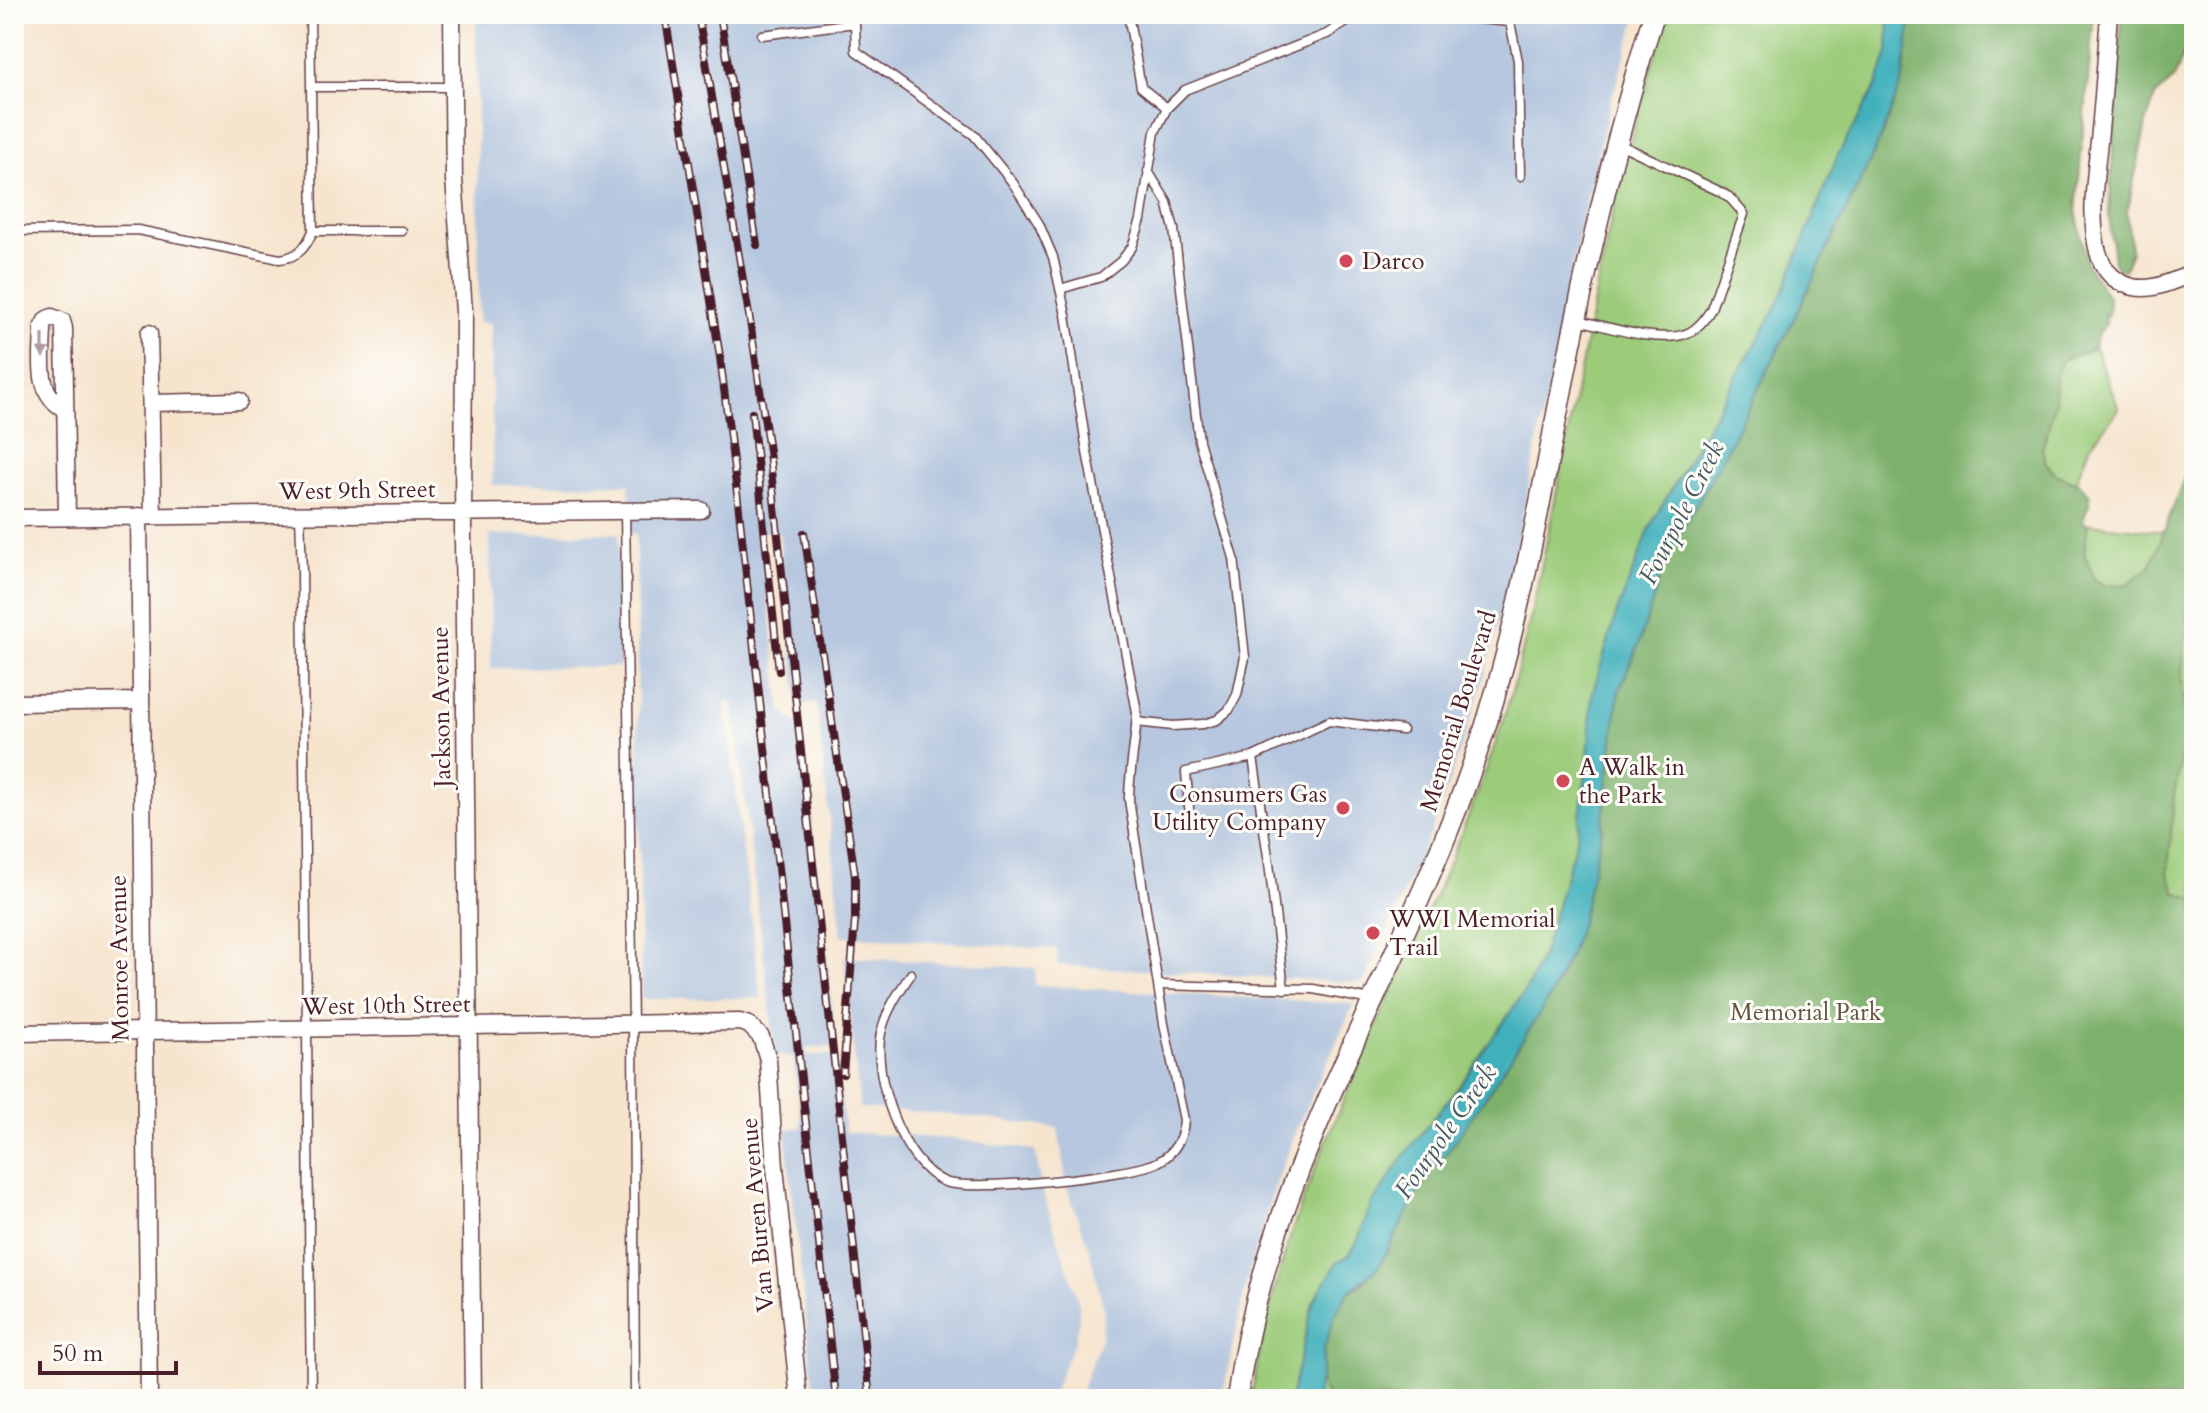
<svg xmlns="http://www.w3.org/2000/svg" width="2208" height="1413" font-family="Cardo,serif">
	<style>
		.industrial { fill: #b5c6de }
		.green { fill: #9ccc7a; stroke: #737652; stroke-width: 2 }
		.forest { fill: #7db06a; stroke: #64684a; stroke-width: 2 }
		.water { fill: #40b0bc; stroke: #456874; stroke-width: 2 }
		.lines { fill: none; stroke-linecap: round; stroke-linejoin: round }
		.service-casing { stroke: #643d43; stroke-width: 11 }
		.minor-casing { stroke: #643d43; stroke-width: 19 }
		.tertiary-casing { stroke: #643d43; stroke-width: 23 }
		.service { stroke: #fff; stroke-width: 8 }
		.minor { stroke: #fff; stroke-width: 16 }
		.tertiary { stroke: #fff; stroke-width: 20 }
		.rail-casing { stroke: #4a1f2b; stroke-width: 8 }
		.rail { stroke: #fdfcf7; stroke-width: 5; stroke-dasharray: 15; stroke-linecap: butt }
		.oneway { fill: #ae9aa0 }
		.poi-dot { fill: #d1495b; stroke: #fdfcf7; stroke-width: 3 }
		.labels { text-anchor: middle; stroke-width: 6; stroke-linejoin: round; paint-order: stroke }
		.poi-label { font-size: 24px; fill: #4a1f2b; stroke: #fdfcf7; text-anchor: start }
		.street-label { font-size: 24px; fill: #4a1f2b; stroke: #fdfcf7 }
		.park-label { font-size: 24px; fill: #635343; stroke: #fdfcf7 }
		.water-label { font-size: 26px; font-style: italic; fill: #465965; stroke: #fdfcf7 }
	</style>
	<rect width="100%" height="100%" fill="#fdfcf7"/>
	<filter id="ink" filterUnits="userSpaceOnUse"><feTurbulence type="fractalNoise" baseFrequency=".0125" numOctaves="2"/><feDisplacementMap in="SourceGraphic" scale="16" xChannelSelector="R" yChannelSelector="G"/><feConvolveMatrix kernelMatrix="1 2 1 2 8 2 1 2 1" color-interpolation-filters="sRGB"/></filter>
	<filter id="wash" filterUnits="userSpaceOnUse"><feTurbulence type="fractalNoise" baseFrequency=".006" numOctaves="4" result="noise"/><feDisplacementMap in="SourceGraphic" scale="32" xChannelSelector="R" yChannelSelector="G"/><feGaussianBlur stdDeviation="1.8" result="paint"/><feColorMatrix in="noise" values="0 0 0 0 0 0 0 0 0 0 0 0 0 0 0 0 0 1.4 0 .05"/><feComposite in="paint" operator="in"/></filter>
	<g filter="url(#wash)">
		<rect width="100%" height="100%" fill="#f6e4cd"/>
		<path class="industrial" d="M476 14H1638L1610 103 1583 213 1513 563 1483 683 1432 830 1363 983 1057 965V949L842 936 817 703 798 705 779 532H761L781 710 801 727 836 1047 806 1048 807 1055H836L845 1132 953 1139 1035 1150 1042 1190 1079 1304V1318L1074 1343 1050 1399H815L785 1129 802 1128 793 1056H776L733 703H725L761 998 641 999 636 534 630 533 629 484 493 485 491 323 479 322Z
			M619 533 620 667 491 668 490 535Z
			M844 957 1036 968 1035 985 1354 1004 1299 1123 1272 1195 1246 1283 1222 1399H1078L1101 1339 1104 1310 1089 1249 1067 1188 1058 1128 957 1115 860 1108Z"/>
		<path class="green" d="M1669 14H1895L1890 83 1754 394 2069 281 2119 409 2089 447 2061 521 2194 535V1214L1342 1399 1328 1397 1329 1399H1317L1318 1394 1293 1388 1290 1399H1251C1263 1330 1280 1260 1305 1195 1365 1035 1449 886 1502 724 1528 642 1543 559 1560 475 1590 320 1617 163 1669 14Z"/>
		<path class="forest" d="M1912 14H2094L2076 211 2087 264 2109 298 2108 315 2104 314 2106 324 2097 336 2093 349 2067 358 2061 362 2056 376 2055 403 2042 449 2046 463 2055 474 2080 484 2090 495V502L2082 523 2088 524 2084 553 2095 580 2107 586 2127 584 2149 568 2157 550 2190 462 2194 438V593L2186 625 2182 674 2186 737 2174 795 2168 872 2175 892 2194 899V1399H1329L1320 1382 1325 1345 1335 1315 1347 1294 1364 1282 1431 1169 1448 1151 1550 997 1569 957 1581 922 1601 834 1619 691 1637 649 1667 556 1721 461 1796 315 1878 144 1902 82Z
			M2122 14H2194L2188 42 2174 79 2155 96 2146 124 2127 212 2131 251 2124 270 2118 268 2114 262 2109 214Z"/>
		<path class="water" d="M1889 14H1912L1902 82 1878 144 1796 315 1721 461 1667 556 1637 649 1619 691 1601 834 1581 922 1569 957 1550 997 1487 1095 1448 1151 1431 1169 1379 1266 1347 1294 1335 1315 1325 1345 1317 1399H1290L1313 1303 1337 1263 1349 1255 1357 1242 1371 1205 1386 1183 1411 1146 1458 1088 1529 985 1544 950 1577 837 1588 759 1592 695 1617 612 1652 523 1778 304 1838 155 1878 83 1888 52Z"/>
	</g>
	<g filter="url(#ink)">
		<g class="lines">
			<g class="service-casing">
				<path id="service" d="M310 14 313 231H402
					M1128 14 1141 87 1167 108
					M1427 14 1510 22 1518 61 1520 176
					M855 23 856 51 974 135 1013 183 1039 224 1053 257 1066 315 1087 452 1137 712C1136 742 1129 770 1129 800L1164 1024 1184 1120C1183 1138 1174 1155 1156 1163 1127 1176 974 1192 945 1182 902 1165 872 1076 881 1033 886 1011 898 993 911 974
					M762 35 855 23 854 14
					M313 87H452
					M14 231 138 230 280 259C299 257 306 247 313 231
					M1060 289 1101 277 1121 261 1132 247 1141 220 1155 132 1167 108 1185 90 1327 34 1360 14
					M1578 320C1606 326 1664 346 1690 332 1699 327 1706 318 1711 309L1744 214 1729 197 1721 192 1617 143
					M625 512 633 1025 635 1399
					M300 515 302 573 311 1399
					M1136 722 1173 726 1203 724 1217 720 1229 710 1237 695 1245 657 1234 558 1199 441 1174 229 1167 202 1148 171
					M1253 757 1329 721 1402 730
					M1189 807 1186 772 1253 757 1269 863 1284 989
					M1159 985 1313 989 1371 1000"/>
			</g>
			<g class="minor-casing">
				<path id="minor" d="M452 14 454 179 464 311 463 538 473 1399
					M2109 14C2106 53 2104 91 2100 130 2097 168 2088 214 2098 252 2102 266 2110 278 2124 284 2149 295 2171 281 2194 273
					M149 333 153 516
					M151 403 239 401
					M65 409C34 394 43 355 43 326L47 319 52 317 62 321 64 328 67 517
					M139 516 149 1399
					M14 518 701 510
					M14 703 141 701
					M14 1033 740 1022 749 1025 761 1037 768 1059 775 1167 799 1399"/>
			</g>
			<g class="tertiary-casing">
				<path id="tertiary" d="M1237 1399C1268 1166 1401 976 1475 758 1519 631 1540 499 1566 368 1590 248 1617 131 1654 14"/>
			</g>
			<use href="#service" class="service"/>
			<use href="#minor" class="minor"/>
			<use href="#tertiary" class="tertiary"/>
			<g class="rail-casing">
				<path id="rail" d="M665 14 720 357 738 501 836 1399
					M698 14 750 321 769 451 870 1399
					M720 14 757 245
					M752 413 779 671
					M804 533 855 875V920L843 1074"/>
			</g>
			<use href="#rail" class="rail"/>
		</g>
		<defs><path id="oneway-solid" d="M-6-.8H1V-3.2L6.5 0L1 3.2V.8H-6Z" transform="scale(2)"/></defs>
		<use class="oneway" href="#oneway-solid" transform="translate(43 346) rotate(90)"/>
	</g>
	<g class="poi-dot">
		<circle cx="1346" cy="261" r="8"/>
		<circle cx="1563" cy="781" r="8"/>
		<circle cx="1343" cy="808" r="8"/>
		<circle cx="1373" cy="933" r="8"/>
	</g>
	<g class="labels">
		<g class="poi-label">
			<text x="1362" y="269">Darco</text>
			<text x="1579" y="775">A Walk in<tspan x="1579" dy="28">the Park</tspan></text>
			<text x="1327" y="802" text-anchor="end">Consumers Gas<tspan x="1327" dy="28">Utility Company</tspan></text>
			<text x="1389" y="927">WWI Memorial<tspan x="1389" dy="28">Trail</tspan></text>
		</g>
		<g class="street-label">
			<text transform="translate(357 490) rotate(-1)" y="8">West 9th Street</text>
			<text transform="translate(441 707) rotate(-91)" y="8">Jackson Avenue</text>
			<text transform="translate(1458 711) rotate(-73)" y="8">Memorial Boulevard</text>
			<text transform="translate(119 958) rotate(-91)" y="8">Monroe Avenue</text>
			<text transform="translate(386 1005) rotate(-1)" y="8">West 10th Street</text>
			<text transform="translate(757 1215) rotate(-95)" y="8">Van Buren Avenue</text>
		</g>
		<g class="park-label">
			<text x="1806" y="1020">Memorial Park</text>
		</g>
		<g class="water-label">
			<text transform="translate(1681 512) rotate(-63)" y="9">Fourpole Creek</text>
			<text transform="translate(1445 1131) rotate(-55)" y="9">Fourpole Creek</text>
		</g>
	</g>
	<rect width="2208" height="1413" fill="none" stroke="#fdfcf7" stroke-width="48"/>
	<path d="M40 1361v12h136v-12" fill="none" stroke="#4a1f2b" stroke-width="4"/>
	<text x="52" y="1361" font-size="24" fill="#4a1f2b" stroke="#fdfcf7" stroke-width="6" paint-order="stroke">50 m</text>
</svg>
